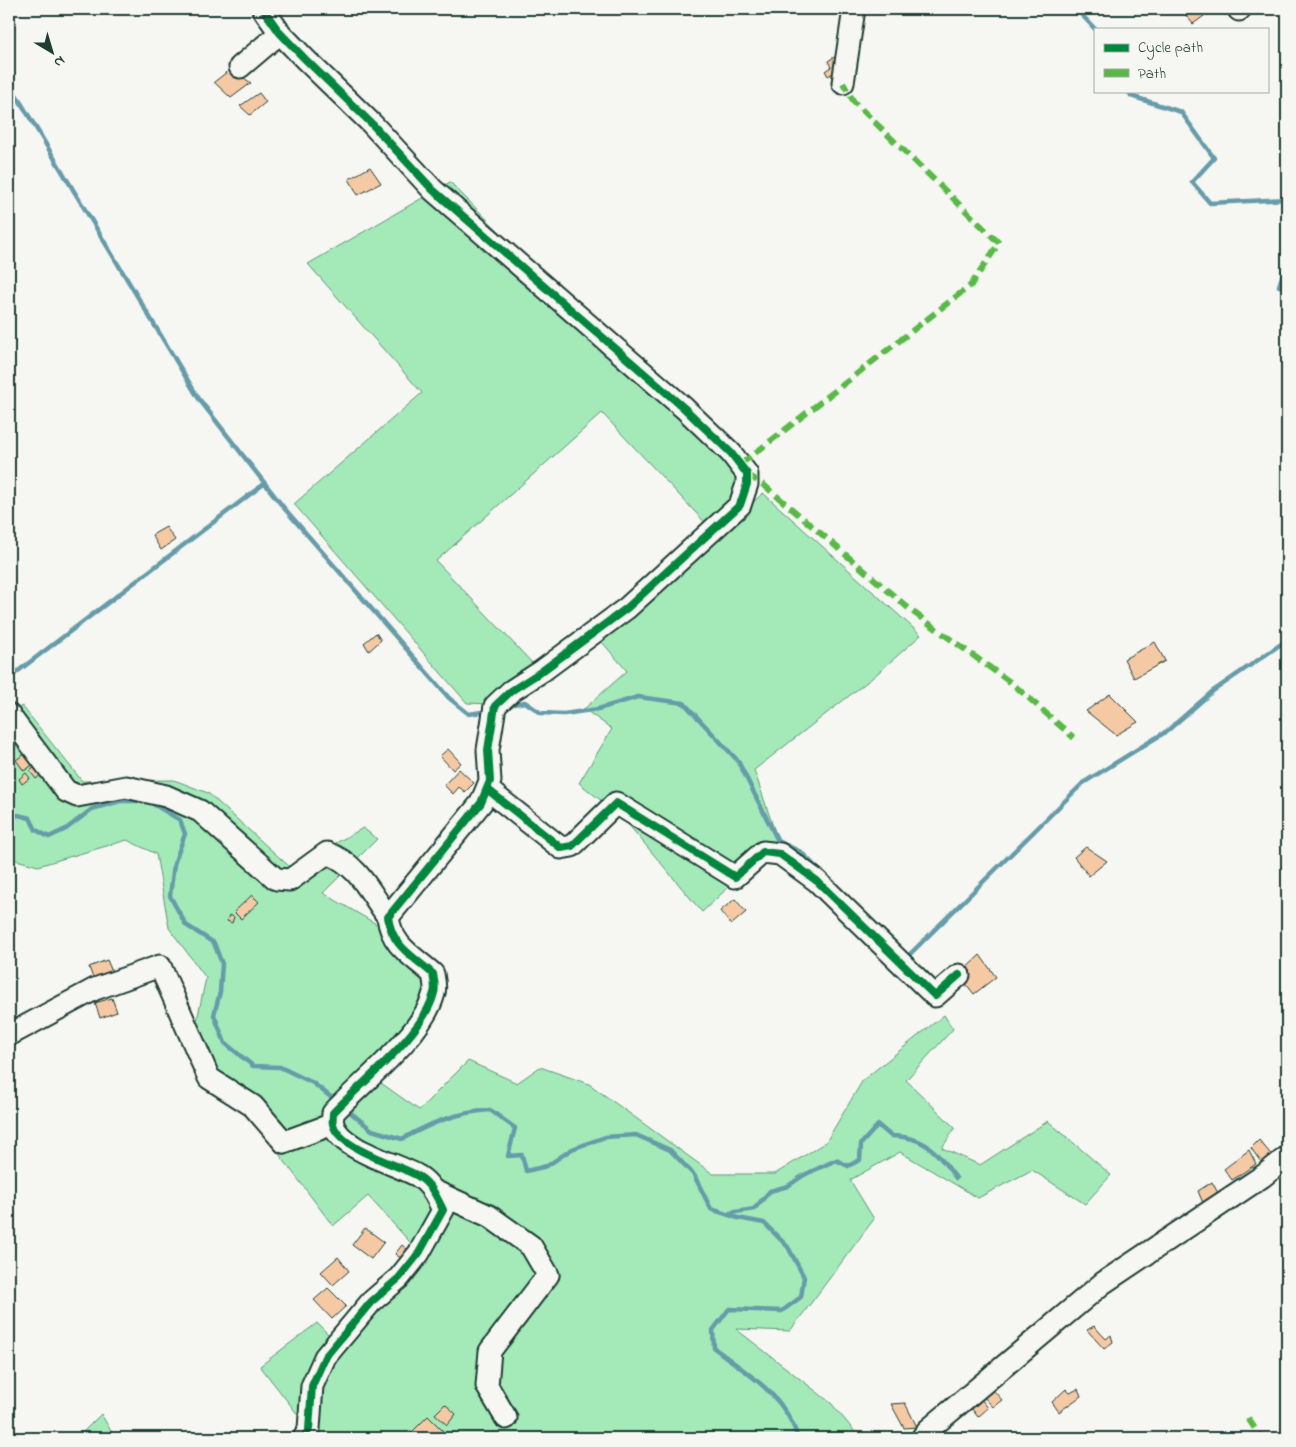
<svg xmlns="http://www.w3.org/2000/svg" width="1296" height="1447" font-family="'Indie Flower',sans-serif">
	<style>
		.green { fill: #a3eab8; stroke: #619476 }
		.lines { fill: none; stroke-linecap: round; stroke-linejoin: round }
		.stream { stroke: #669ca9; stroke-width: 4.5 }
		.building { fill: #f6c9a5; stroke: #1f3d34 }
		.minor-casing { stroke: #1f3d34; stroke-width: 25 }
		.minor { stroke: #f6f6f2; stroke-width: 21 }
		.quiet { stroke: #58b947; stroke-width: 6; stroke-dasharray: 12 6; stroke-linecap: butt }
		.cycleway-casing { stroke: #f6f6f2; stroke-width: 11 }
		.cycleway { stroke: #00873e; stroke-width: 8 }
	</style>
	<rect width="100%" height="100%" fill="#f6f6f2"/>
	<filter id="ink" filterUnits="userSpaceOnUse"><feTurbulence type="fractalNoise" baseFrequency=".02" numOctaves="2"/><feDisplacementMap in="SourceGraphic" scale="10" xChannelSelector="R" yChannelSelector="G"/><feConvolveMatrix kernelMatrix="1 2 1 2 8 2 1 2 1" color-interpolation-filters="sRGB"/></filter>
	<g filter="url(#ink)">
		<path class="green" d="M450 182 742 477 712 530 602 413 436 561 535 666 489 704 467 703 294 504 422 393 308 264Z
			M763 493 921 635 872 678 754 770 778 841 702 912 622 817 579 783 612 729 584 709 627 671 602 642Z
			M22 706 82 781 174 780 208 793 291 868 363 828 377 839 323 893 390 932 445 973 381 1083 419 1110 468 1061 517 1083 540 1067 589 1084 713 1174H775L826 1142 863 1080 944 1015 953 1029 906 1080 955 1128 942 1148 980 1165 1048 1121 1111 1175 1085 1204 1032 1170 978 1198 900 1152 850 1180 874 1219 790 1331 736 1329 831 1403 860 1438H304L309 1429 260 1366 317 1323 336 1342 419 1252 368 1196 333 1226 193 1039 206 978 169 928 156 854 127 840 38 866 9 858V714Z
			M101 1414 115 1438H77Z"/>
		<g class="lines">
			<path class="stream" d="M1060 9 1080 13 1095 29
				M9 83 199 399 284 508 449 698 469 714 488 711
				M1129 91 1131 96 1181 112 1214 158 1192 182 1210 203 1287 199
				M1287 261 1279 286 1287 289
				M9 678 265 483
				M508 705 525 702 541 713 564 714 598 709 638 697 684 703 738 761 778 841 801 852 821 872
				M150 802 180 820 185 834 174 864 170 896 186 925 214 943 222 964 220 992 214 1015 225 1043 253 1066 280 1067 313 1083 337 1102
				M9 817 18 815 30 818 36 830 49 837 66 829 92 809 120 801H142
				M905 954 908 956 1083 783 1167 731 1213 691 1287 640
				M345 1108 372 1130 402 1139C433 1122 455 1113 490 1110L515 1128 508 1156 522 1155 526 1171 547 1166 572 1149 605 1137 636 1135 670 1150 694 1175 711 1209 738 1218 764 1223 788 1247 804 1277 801 1297 782 1311 729 1309 713 1330 714 1348C748 1374 785 1395 798 1438
				M730 1213 754 1209 770 1191 788 1186 804 1175 836 1160 848 1166 860 1160 861 1144 878 1125 891 1136C925 1136 937 1152 956 1178"/>
		</g>
		<path class="building" d="M1189 9H1198L1204 16 1193 24 1184 13Z
			M834 57 845 66 828 76 825 71 831 67 828 61Z
			M231 69 251 83 231 98 214 82Z
			M259 93 266 102 250 115 240 106Z
			M370 167 381 183 358 195 349 179Z
			M166 527 175 540 161 550 152 535Z
			M376 633 381 640 369 651 364 643Z
			M1155 642 1165 661 1134 678 1124 659Z
			M1110 694 1138 722 1116 735 1086 711Z
			M448 749 461 763 453 770 440 756Z
			M29 751 37 762 24 771 16 760Z
			M39 764 45 771 36 779 30 771Z
			M459 769 474 783 465 792 459 787 453 794 444 785Z
			M26 773 30 778 22 784 19 779Z
			M1086 847 1107 861 1089 876 1074 857Z
			M252 895 259 902 241 919 234 912Z
			M735 899 746 912 731 925 720 911Z
			M229 915 234 917 232 923 227 921Z
			M980 955 996 977 974 994 959 975Z
			M107 960 113 974 94 981 89 967Z
			M112 998 117 1012 100 1018 95 1003Z
			M1259 1140 1274 1158 1263 1165 1251 1148Z
			M1249 1150 1256 1164 1232 1180 1224 1169Z
			M1212 1182 1218 1193 1203 1203 1198 1191Z
			M1287 1221V1233L1282 1226Z
			M365 1228 384 1242 371 1259 352 1245Z
			M402 1245 411 1253 405 1261 395 1254Z
			M338 1257 349 1271 333 1285 321 1272Z
			M328 1288 346 1306 332 1319 314 1300Z
			M1094 1326 1106 1339 1111 1335 1113 1342 1104 1349 1087 1330Z
			M989 1385 1002 1400 993 1407 981 1394Z
			M1066 1389 1070 1393 1078 1389 1081 1396 1059 1412 1052 1402Z
			M982 1400 988 1408 978 1417 972 1409Z
			M905 1403 917 1427 904 1428 891 1404Z
			M445 1404 456 1414 447 1425 435 1414Z
			M428 1416 443 1431 437 1438H410L408 1436Z"/>
		<g class="lines">
			<g class="minor-casing">
				<path id="minor" d="M263 9 280 33 305 59 372 124 433 190 684 408 731 453 747 474V484L740 505 627 608 542 671 511 691 495 706 488 750 490 781 481 803 388 917C392 947 412 955 433 974 434 980 436 988 434 993 424 1034 362 1082 333 1113 333 1116 332 1121 333 1124 339 1149 397 1164 418 1176 431 1184 437 1197 443 1210L419 1253 399 1278 371 1302 325 1357 312 1386 309 1429 304 1438
					M1239 10 1240 9
					M240 67 280 33
					M843 83 854 9
					M9 715 66 791 77 796 126 787 166 796 200 811 276 879 290 880 327 853C358 864 369 891 388 917
					M487 789 561 848 572 846 616 803 735 877 763 852 780 854 817 881 935 996 959 975
					M9 1035 95 989 160 966 209 1078 253 1106 284 1142 333 1124
					M434 1191 489 1216 531 1246 548 1275 490 1351 487 1386 506 1418
					M922 1438 928 1430 1103 1283 1263 1176 1287 1157"/>
			</g>
			<use href="#minor" class="minor"/>
			<path class="quiet" d="M741 464 971 285 999 243 854 102 843 83
				M747 474 765 486 913 612 1014 685 1074 738
				M1248 1418 1261 1438"/>
			<g class="cycleway-casing">
				<path id="cycleway" d="M263 9 280 33 305 59 372 124 433 190 684 408 731 453 747 474V484L740 505 627 608 542 671 511 691 495 706 488 750 490 781 481 803 388 917C392 947 412 955 433 974 434 980 436 988 434 993 424 1034 362 1082 333 1113 333 1116 332 1121 333 1124 339 1149 397 1164 418 1176 431 1184 437 1197 443 1210L419 1253 399 1278 371 1302 325 1357 312 1386 309 1429 304 1438
					M487 789 561 848 572 846 616 803 735 877 763 852 780 854 817 881 935 996 959 975"/>
			</g>
			<use href="#cycleway" class="cycleway"/>
		</g>
	</g>
	<rect width="1296" height="1447" fill="none" stroke="#f6f6f2" stroke-width="30"/>
	<rect x="15" y="15" width="1266" height="1417" fill="none" stroke="#1f3d34" stroke-width="2" filter="url(#ink)"/>
	<rect x="1094" y="28" width="175" height="65" fill="#f6f6f2" stroke="#a0aca6"/>
	<rect x="1104" y="44" width="25" height="8" fill="#00873e" stroke="#a0aca6"/>
	<text x="1138" y="52" font-size="15" fill="#1f3d34">Cycle path</text>
	<rect x="1104" y="69" width="25" height="8" fill="#58b947" stroke="#a0aca6"/>
	<text x="1138" y="78" font-size="15" fill="#1f3d34">Path</text>
	<g transform="translate(52 52) rotate(142)" stroke="#f6f6f2" stroke-width="4" paint-order="stroke">
	<path d="M0-4L9 19L0 12L-9 19Z" fill="#1f3d34"/>
	<text y="-8" font-size="14" font-weight="bold" text-anchor="middle" fill="#1f3d34">N</text>
	</g>
</svg>
